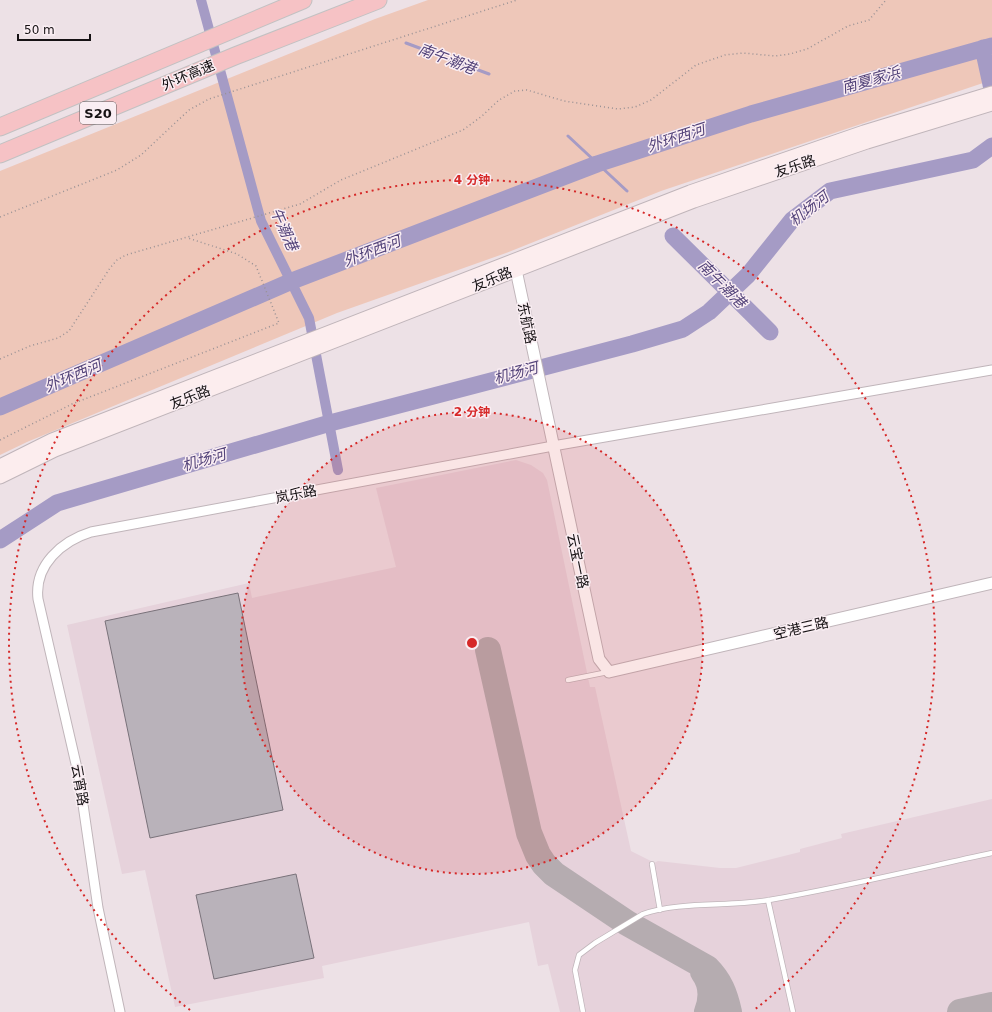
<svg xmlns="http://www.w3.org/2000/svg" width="992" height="1012" font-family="'DejaVu Sans','Noto Sans SC',sans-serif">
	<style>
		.built { fill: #e6d2db }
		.green { fill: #eec7b9 }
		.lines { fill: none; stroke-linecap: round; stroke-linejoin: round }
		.stream { stroke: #a59bc5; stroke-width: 3 }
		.canal { stroke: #a59bc5; stroke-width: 10 }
		.river { stroke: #a59bc5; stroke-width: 17 }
		.taxiway { stroke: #b5acb0; stroke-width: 26 }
		.building { fill: #b9b2ba; stroke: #79727a }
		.service-casing { stroke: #c0b5ba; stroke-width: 6 }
		.minor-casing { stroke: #c0b5ba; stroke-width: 11 }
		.tertiary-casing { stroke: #c0b5ba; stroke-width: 13 }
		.secondary-casing { stroke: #c0b5ba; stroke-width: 15 }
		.motorway-casing { stroke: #c2c1c2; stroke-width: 19 }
		.path { stroke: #9a9295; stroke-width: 1.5; stroke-dasharray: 1 3; stroke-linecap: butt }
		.service { stroke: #fff; stroke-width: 4.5 }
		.minor { stroke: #fff; stroke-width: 9 }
		.tertiary { stroke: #fff; stroke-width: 11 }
		.secondary { stroke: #fcedee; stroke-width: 13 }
		.motorway { stroke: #f6c2c5; stroke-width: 17 }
		.ring { fill: none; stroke: #d62828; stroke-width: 2; stroke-dasharray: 2 4 }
		.labels { text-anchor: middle; stroke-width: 3; stroke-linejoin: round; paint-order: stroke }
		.shield { fill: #faeef3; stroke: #5a5457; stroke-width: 1 }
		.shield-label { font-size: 13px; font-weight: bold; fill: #161214 }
		.street-label { font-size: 14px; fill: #161214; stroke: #faeef3 }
		.water-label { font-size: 15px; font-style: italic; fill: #524279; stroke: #faeef3 }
		.centre { fill: #d62828; stroke: #faeef3; stroke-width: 2 }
		.ring-label { font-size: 12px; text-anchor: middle; font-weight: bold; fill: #d62828; stroke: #faeef3; stroke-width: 3; stroke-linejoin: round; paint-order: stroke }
	</style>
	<rect width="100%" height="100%" fill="#ede1e6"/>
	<path class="built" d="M516 460 531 465 543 473 547 480 590 687H595L631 851 651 861 652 864 658 861 720 868H736L800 852V849L842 838 841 834 992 799V1012H560L548 964 538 966 529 922 322 966 324 978 175 1007 145 870 122 874 67 625 249 583 252 598 396 567 376 488Z"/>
	<path class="green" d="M428 0H992V80L661 191 506 253 337 313 27 442 0 455V171L375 19Z"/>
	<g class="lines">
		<path class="stream" d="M406 43 489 74
			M568 136 627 191"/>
		<path class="canal" d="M201 0 261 221 309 318 338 470"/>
		<path class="river" d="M983 48 992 89
			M673 236 770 332
			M0 407 292 281 597 164 751 114 992 46
			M0 540 57 503 330 423 632 344 683 329 709 312 748 275 792 220 830 191 973 160 992 146"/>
		<path class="taxiway" d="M488 650 529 833 538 855 544 864 554 874 627 923 707 968C720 981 725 994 729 1012
			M703 972C712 984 712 999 707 1012
			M960 1012 992 1005"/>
	</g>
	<path class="building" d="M238 593 283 810 150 838 105 621Z
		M296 874 314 958 214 979 196 895Z"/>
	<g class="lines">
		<g class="service-casing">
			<path id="service" d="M568 680 608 672
				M652 864 660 910
				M768 900 793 1012
				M583 1012 575 970 579 955 595 943 643 914C679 901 731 907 769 900 844 887 918 869 992 853"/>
		</g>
		<g class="minor-casing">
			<path id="minor" d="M120 1012 98 908 79 777 38 599C34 565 62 541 91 532L553 446 992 370"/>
		</g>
		<g class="tertiary-casing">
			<path id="tertiary" d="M516 270 599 659 609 672 992 583"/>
		</g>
		<g class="secondary-casing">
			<path id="secondary" d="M0 466 52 440 690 192 864 132 992 93
				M0 477 55 450 694 201 867 142 992 104"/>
		</g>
		<g class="motorway-casing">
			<path id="motorway" d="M0 127 303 0
				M0 154 235 56 378 0"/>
		</g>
		<path class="path" d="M0 217 117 170 141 155 189 110 209 99 517 0
			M0 359 30 346 58 338 69 331 110 268 117 260 126 255 300 204 341 180 463 130 482 116 499 100 515 91 527 90 564 101 618 109 635 107 651 100 696 65 725 55 743 53 775 56 790 54 807 49 848 26 869 20 886 0
			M0 440 72 404 279 323 256 266 237 254 188 238"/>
		<use href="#service" class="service"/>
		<use href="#minor" class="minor"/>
		<use href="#tertiary" class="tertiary"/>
		<use href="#secondary" class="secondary"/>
		<use href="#motorway" class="motorway"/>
	</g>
	<circle cx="472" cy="643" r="231" fill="#d62828" fill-opacity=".12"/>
	<g class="ring">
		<circle cx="472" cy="643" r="231"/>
		<path d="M190 1010A463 463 0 1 1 754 1010"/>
	</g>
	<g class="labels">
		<rect class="shield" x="80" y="102" width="36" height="22" rx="3"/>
		<g class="shield-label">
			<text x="98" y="118">S20</text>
		</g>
		<g class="street-label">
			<text transform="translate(188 75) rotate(-23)" y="5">外环高速</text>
			<text transform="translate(795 166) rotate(-18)" y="5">友乐路</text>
			<text transform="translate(492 279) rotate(-22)" y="5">友乐路</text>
			<text transform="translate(527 323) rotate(78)" y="5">东航路</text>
			<text transform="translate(190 397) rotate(-21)" y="5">友乐路</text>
			<text transform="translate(296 494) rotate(-11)" y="5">岚乐路</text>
			<text transform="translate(578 561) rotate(78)" y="5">云宝一路</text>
			<text transform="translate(801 628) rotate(-13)" y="5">空港三路</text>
			<text transform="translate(80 785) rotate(80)" y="5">云宵路</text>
		</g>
		<g class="water-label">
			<text transform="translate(447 59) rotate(21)" y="5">南午潮港</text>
			<text transform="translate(871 80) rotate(-16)" y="5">南夏家浜</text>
			<text transform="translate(676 138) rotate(-18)" y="5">外环西河</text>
			<text transform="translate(809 209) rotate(-38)" y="5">机场河</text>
			<text transform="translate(284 229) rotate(66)" y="5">午潮港</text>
			<text transform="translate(372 251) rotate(-21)" y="5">外环西河</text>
			<text transform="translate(722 284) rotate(45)" y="5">南午潮港</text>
			<text transform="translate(516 373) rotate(-15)" y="5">机场河</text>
			<text transform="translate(73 376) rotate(-23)" y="5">外环西河</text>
			<text transform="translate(204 460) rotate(-16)" y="5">机场河</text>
		</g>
	</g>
	<circle cx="472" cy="643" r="6" class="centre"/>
	<g class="ring-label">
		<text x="472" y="184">4 分钟</text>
		<text x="472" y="416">2 分钟</text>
	</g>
	<path d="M18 34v6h72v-6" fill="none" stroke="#161214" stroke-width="2"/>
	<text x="24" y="34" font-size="12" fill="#161214" stroke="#faeef3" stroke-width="3" paint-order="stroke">50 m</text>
</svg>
